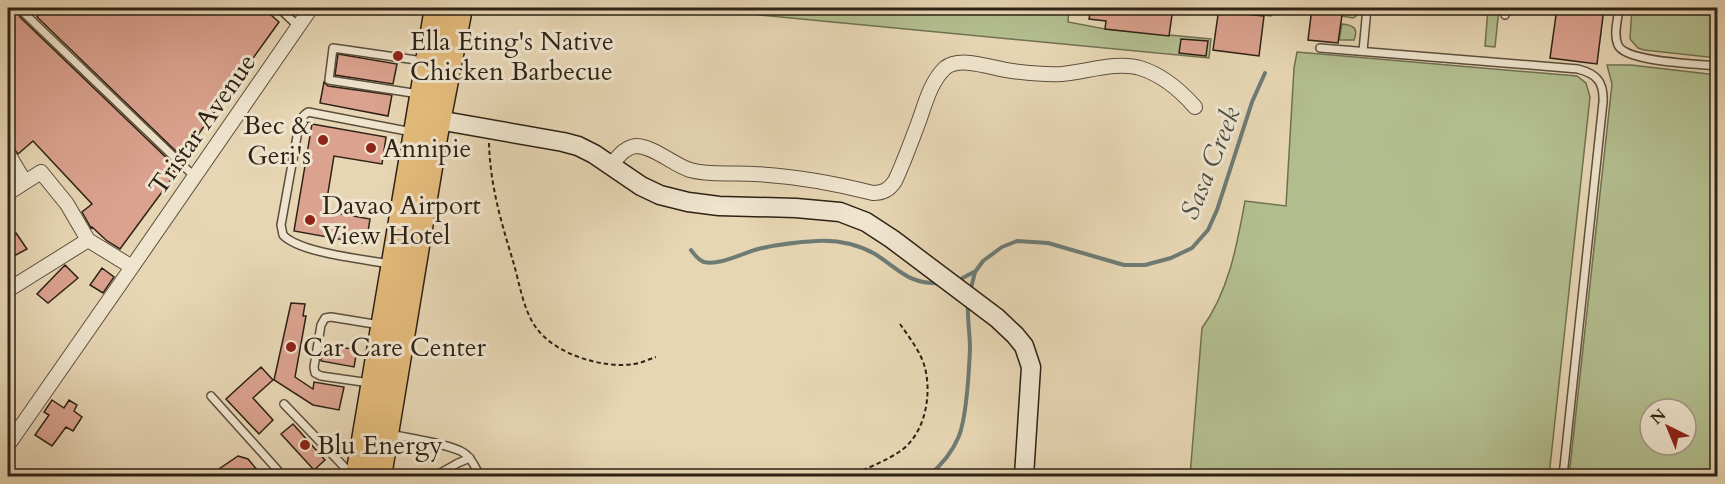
<svg xmlns="http://www.w3.org/2000/svg" width="1725" height="484" font-family="Cardo,serif">
	<style>
		.green { fill: #b3be8f; stroke: #707052; stroke-width: 1.5; fill-rule: evenodd }
		.lines { fill: none; stroke-linecap: round; stroke-linejoin: round }
		.stream { stroke: #6d7b75; stroke-width: 4 }
		.building { fill: #dba28f; stroke: #2d2215; stroke-width: 1.5 }
		.lane-casing { stroke: #5c4f3d; stroke-width: 10 }
		.street-casing { stroke: #5c4f3d; stroke-width: 16 }
		.secondary-casing { stroke: #2d2215; stroke-width: 21 }
		.highway-casing { stroke: #2d2215; stroke-width: 27 }
		.path { stroke: #2d2215; stroke-width: 2; stroke-dasharray: 4.5 3; stroke-linecap: butt }
		.lane { stroke: #efe4ce; stroke-width: 7 }
		.street { stroke: #efe4ce; stroke-width: 14 }
		.secondary { stroke: #efe4ce; stroke-width: 18 }
		.highway { stroke: #e4bb7a; stroke-width: 24 }
		.poi-dot { fill: #8f2418; stroke: #efe4ce; stroke-width: 2 }
		.labels { text-anchor: middle; stroke-width: 6; stroke-linejoin: round; paint-order: stroke }
		.poi-label { font-size: 26px; fill: #2d2215; stroke: #efe4ce; text-anchor: start }
		.street-label { font-size: 26px; fill: #2d2215; stroke: #efe4ce }
		.water-label { font-size: 27px; font-style: italic; fill: #4d4f45; stroke: #efe4ce }
	</style>
	<rect width="100%" height="100%" fill="#e7d6b4"/>
	<filter id="stains"><feTurbulence type="fractalNoise" baseFrequency=".00333" numOctaves="4"/><feColorMatrix values="0 0 0 0 .2 0 0 0 0 .09 0 0 0 0 .02 0 0 0 .5 -.17"/></filter>
	<radialGradient id="worn" r=".72"><stop offset=".6" stop-color="#630" stop-opacity="0"/><stop offset="1" stop-color="#630" stop-opacity=".3"/></radialGradient>
	<path class="green" d="M702 8H1069L1068 22 1105 29 1211 39 1209 58 708 10Z
		M1247 8H1272L1271 16 1246 13Z
		M1343 8H1360L1359 14 1353 18 1341 16Z
		M1488 8H1499L1495 47 1485 46Z
		M1632 8H1717V58L1644 50 1638 48 1630 39Z
		M1342 24C1353 25 1359 28 1354 40H1339Z
		M1297 52 1577 76 1586 83 1590 97 1549 476H1190L1202 328C1229 291 1237 245 1245 201L1286 206 1294 68Z
		M1607 65H1631L1717 75V476H1569L1612 84ZM1650 409H1686V445H1650Z"/>
	<g class="lines">
		<path class="stream" d="M691 250C695 255 698 260 704 262 719 266 743 253 758 249 775 245 799 242 817 241 838 240 857 244 875 254 899 269 909 285 940 283
			M957 281 974 272
			M970 292 975 272 983 261 1002 247 1017 241 1048 243 1124 265H1145L1171 258 1192 248 1208 230 1217 210 1252 102 1265 73
			M928 476C942 465 952 453 959 436 967 415 969 372 970 349 970 333 967 318 968 302"/>
	</g>
	<path class="building" d="M8 8H15L19 12 20 17 175 166 173 170 176 173 120 249 107 241 92 227 91 228 82 212 92 204 33 141 18 154 8 141Z
		M44 8H263L279 22 182 157 37 17Z
		M1091 8H1173L1169 36 1105 29 1106 21 1089 19Z
		M1219 8H1246L1245 14 1264 16 1259 56 1213 50Z
		M1312 8H1343L1338 43 1308 40Z
		M1557 8H1604L1597 64 1550 58Z
		M1181 39 1208 41 1206 56 1179 53Z
		M338 54 397 64 393 84 335 75Z
		M324 82 328 86 392 95 388 116 320 103Z
		M312 124 386 137 382 164 334 156 325 211 370 219 366 244 294 231Z
		M16 233 27 249 14 256 8 244V239Z
		M65 265 78 278 48 303 37 294Z
		M102 268 114 277 103 293 90 285Z
		M291 303 305 304 303 316H306L295 377 313 389 314 382 344 387 339 410 313 405 274 380Z
		M324 344 357 350 354 367 321 361Z
		M261 367 273 380 253 398 273 420 259 434 226 399Z
		M52 400 64 408 69 400 77 405 74 411 82 417 73 431 66 427 52 446 35 435 49 415 44 412Z
		M293 424 325 460 314 470 281 434Z
		M238 456 248 459 263 477H223L219 469Z"/>
	<g class="lines">
		<g class="lane-casing">
			<path id="lane" d="M28 8 24 13 195 177
				M279 8 298 26
				M1619 8C1618 19 1613 34 1618 45 1625 62 1698 64 1718 66
				M1505 15 1506 8
				M1320 48 1578 69C1597 74 1604 82 1603 102L1563 476
				M1363 51 1367 8
				M419 94 329 80 333 48 423 61
				M390 264C363 259 300 253 283 235L281 225 298 131C300 123 301 116 308 112L412 132
				M370 383 321 376 315 373 314 367 321 325 325 318 331 317 380 325
				M211 396 283 476
				M284 404 353 476
				M390 434C407 438 451 444 464 453 472 458 476 469 480 476
				M435 476 458 463 470 458"/>
		</g>
		<g class="street-casing">
			<path id="street" d="M8 154 25 182
				M611 165C618 157 625 147 636 146 653 146 674 165 690 170 712 176 733 172 755 174 795 176 834 183 873 193 883 193 889 190 895 181 904 162 911 142 919 121 925 104 931 81 945 68 961 55 993 69 1012 71 1028 73 1046 75 1062 74 1085 72 1118 61 1140 68 1163 75 1180 90 1195 107
				M8 193 41 172 67 204 88 240
				M88 240 132 267
				M8 290 88 240
				M8 445 132 267 311 8
				M8 476H9"/>
		</g>
		<g class="secondary-casing">
			<path id="secondary" d="M438 120 563 142 578 146 594 154 641 186 660 195 688 202 719 206 796 208 840 212 866 222 892 239 997 318 1015 335 1024 346 1031 367 1024 476"/>
		</g>
		<g class="highway-casing">
			<path id="highway" d="M358 476 437 8
				M379 476 435 137 460 8"/>
		</g>
		<path class="path" d="M489 143C490 184 501 222 513 261 519 281 523 309 535 326 553 354 603 369 634 364 642 363 649 359 656 357
			M849 476C865 469 884 462 899 452 925 435 932 396 925 368 921 352 909 337 900 324"/>
		<use href="#lane" class="lane"/>
		<use href="#street" class="street"/>
		<use href="#secondary" class="secondary"/>
		<use href="#highway" class="highway"/>
	</g>
	<g class="poi-dot">
		<circle cx="398" cy="56" r="6"/>
		<circle cx="323" cy="140" r="6"/>
		<circle cx="371" cy="148" r="6"/>
		<circle cx="310" cy="220" r="6"/>
		<circle cx="291" cy="347" r="6"/>
		<circle cx="305" cy="445" r="6"/>
	</g>
	<g class="labels">
		<g class="poi-label">
			<text x="410" y="50">Ella Eting's Native<tspan x="410" dy="30">Chicken Barbecue</tspan></text>
			<text x="311" y="134" text-anchor="end">Bec &amp;<tspan x="311" dy="30">Geri's</tspan></text>
			<text x="383" y="157">Annipie</text>
			<text x="322" y="214">Davao Airport<tspan x="322" dy="30">View Hotel</tspan></text>
			<text x="303" y="356">Car Care Center</text>
			<text x="317" y="454">Blu Energy</text>
		</g>
		<g class="street-label">
			<text transform="translate(202 124) rotate(-55)" y="9">Tristar Avenue</text>
		</g>
		<g class="water-label">
			<text transform="translate(1210 163) rotate(-68)" y="9">Sasa Creek</text>
		</g>
	</g>
	<rect width="1725" height="484" fill="none" stroke="#e7d6b4" stroke-width="30"/>
	<rect x="9" y="9" width="1707" height="466" fill="none" stroke="#2d2215" stroke-width="3"/>
	<rect x="15" y="15" width="1695" height="454" fill="none" stroke="#2d2215" stroke-width="1.5"/>
	<g transform="translate(1668 427) rotate(317)"><circle r="28" fill="#efe4ce" stroke="#a19684" stroke-width="1.5"/>
	<path d="M0-4.5L10 22L0 15L-10 22Z" fill="#8f2418"/>
	<text y="-9" font-size="16" font-weight="bold" text-anchor="middle" fill="#2d2215">N</text>
	</g>
	<rect width="100%" height="100%" filter="url(#stains)"/>
	<rect width="100%" height="100%" fill="url(#worn)"/>
</svg>
